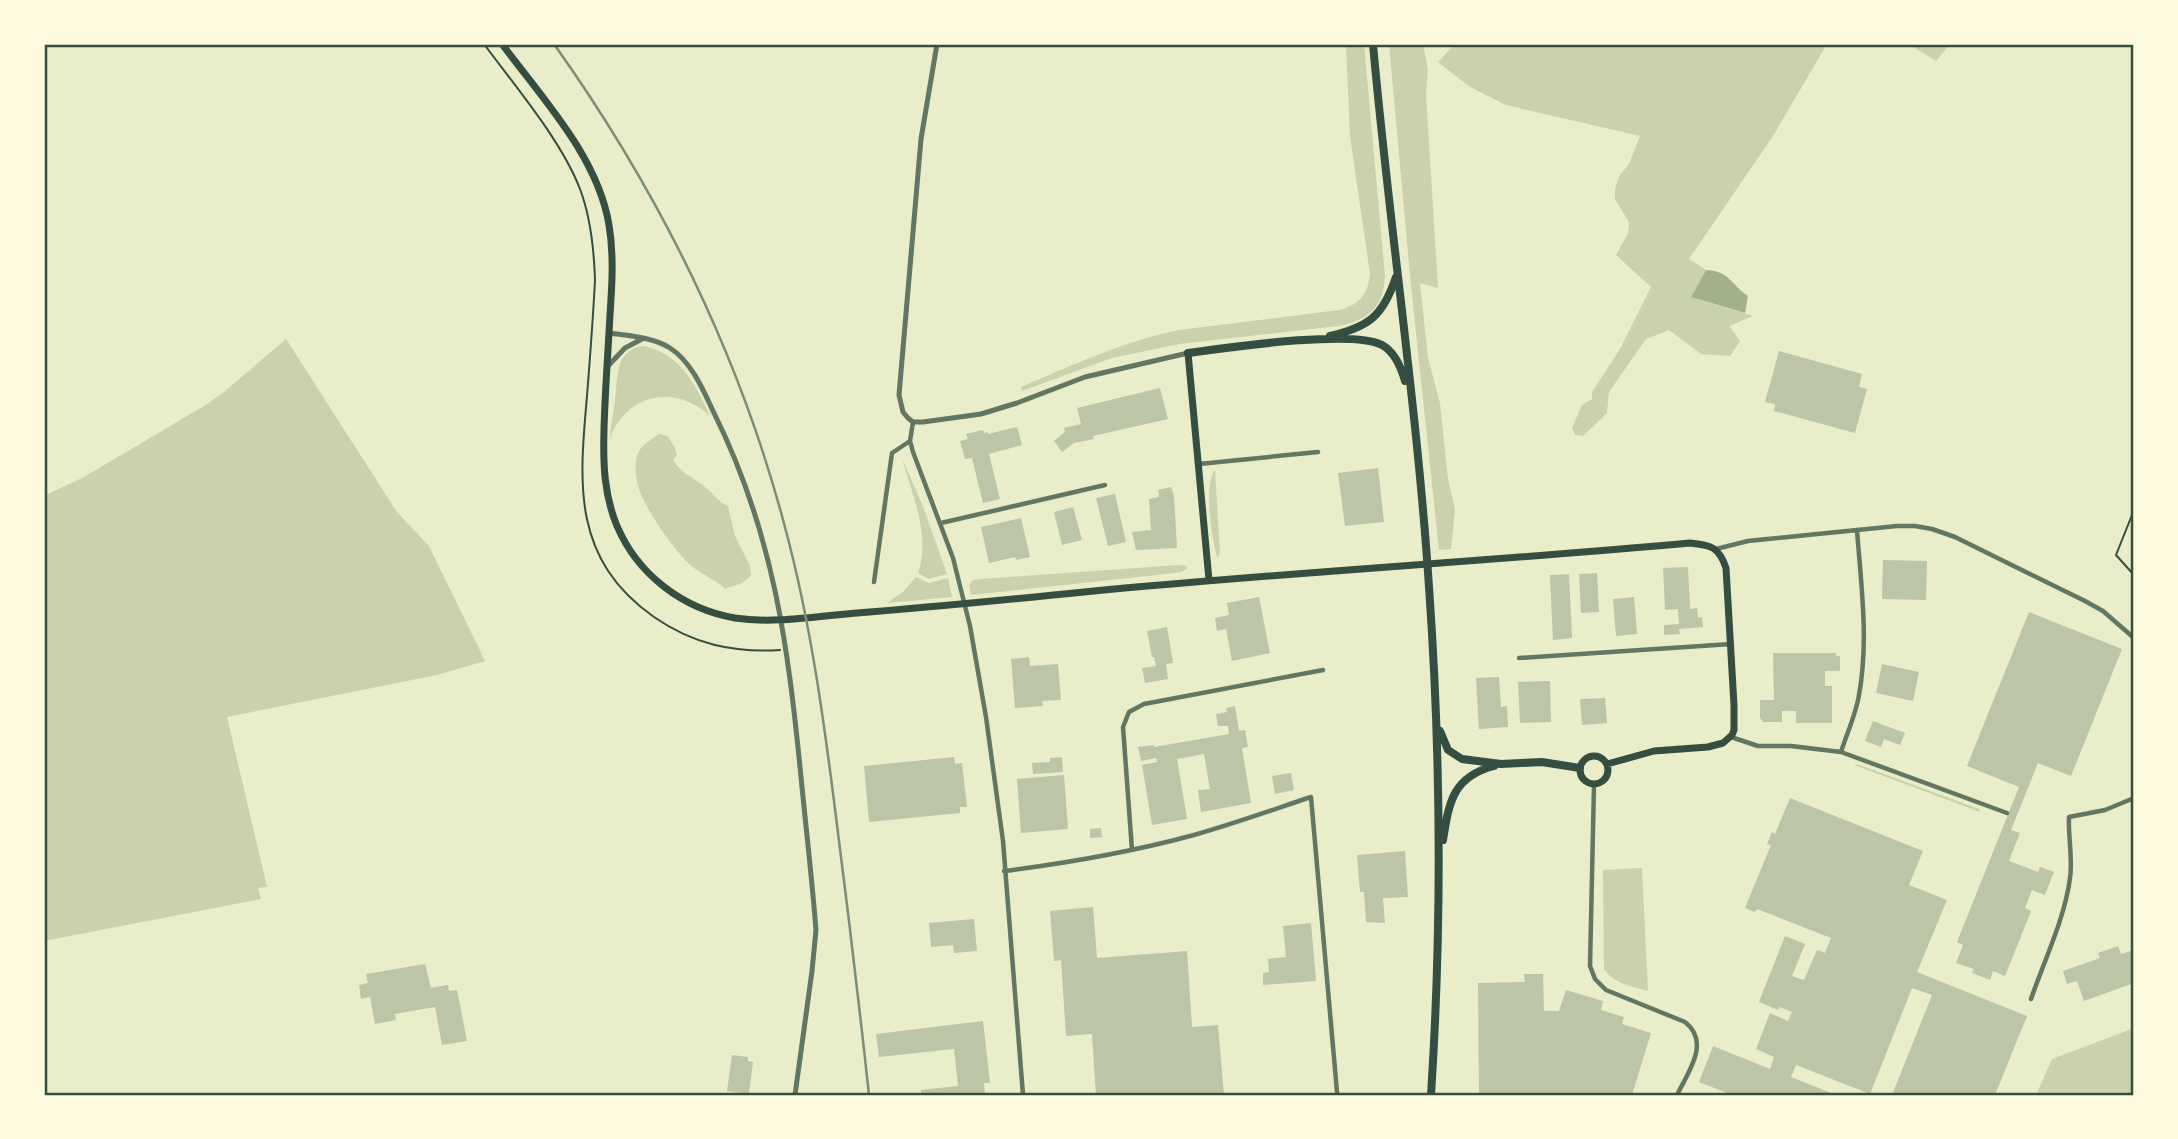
<svg xmlns="http://www.w3.org/2000/svg" width="2178" height="1139" font-family="'Sofia Sans Condensed',sans-serif">
	<style>
		.green { fill: #cad2ad }
		.water { fill: #a3b18a }
		.building { fill: #bcc5a7 }
		.lines { fill: none; stroke-linecap: round; stroke-linejoin: round }
		.path { stroke: #344e41; stroke-width: 2 }
		.minor { stroke: #617663; stroke-width: 4.5 }
		.tertiary { stroke: #617663; stroke-width: 5 }
		.primary { stroke: #344e41; stroke-width: 7 }
		.trunk { stroke: #344e41; stroke-width: 8 }
		.rail { stroke: #7c8e77; stroke-width: 2.5 }
		.neatline { fill: none; stroke: #344e41; stroke-width: 2.5 }
	</style>
	<rect width="100%" height="100%" fill="#e9edc9"/>
	<path class="green" d="M1346 44H1364L1385 276C1383 308 1370 319 1339 326L1179 344 1112 358 1022 391 1021 387C1073 365 1124 341 1179 330L1339 310C1359 305 1368 295 1370 274L1350 136Z
		M1389 44H1423L1428 70 1426 94 1438 288 1420 283 1428 358 1440 403 1448 479 1455 510 1451 549 1439 550 1411 286Z
		M1455 44H1827L1773 136 1689 259 1706 270 1691 297 1753 316 1729 326 1740 341 1730 356 1701 354 1669 330 1646 339 1609 392 1607 413 1583 436 1575 435 1572 428 1582 405 1592 399V392L1620 349 1651 287 1616 255 1628 233 1629 222 1615 199V189L1619 176 1629 164 1640 136 1506 105 1470 87 1438 62Z
		M1909 44H1950L1936 61Z
		M286 339 397 512 429 546 485 661 437 675 227 717 267 887 258 888 261 899 44 941V496L84 477 204 406 224 392Z
		M643 346C680 353 696 385 710 416 687 394 650 389 626 413 618 421 612 430 610 441 610 427 613 415 615 401 618 379 614 350 643 346Z
		M659 434 668 436 675 448 677 455 673 460C683 475 692 476 705 487 714 494 718 502 728 506L735 536 750 566 751 576 742 583 725 589C716 580 705 576 694 568 676 554 646 510 639 489 635 477 633 457 642 447 646 442 654 438 659 434Z
		M902 458 924 509 947 574 929 579 918 573C931 536 912 494 902 458Z
		M1215 470 1220 551 1218 559C1212 543 1203 483 1215 470Z
		M1179 565 1187 566V569L1181 572 1166 574 971 595 969 585 973 580 980 579Z
		M916 577 929 583 948 578 952 597 887 603 903 592Z
		M1857 764 1979 809 1980 812 1854 765Z
		M1642 868 1648 991C1631 986 1614 984 1604 969L1603 870Z
		M2134 1028V1095H2036L2052 1059Z"/>
	<path class="water" d="M1706 270C1730 271 1730 284 1748 296L1745 313 1691 297Z"/>
	<path class="building" d="M1779 351 1862 374 1859 387 1867 389 1855 433 1774 411 1775 404 1765 402Z
		M1160 388 1168 419 1093 436 1094 439 1074 443 1062 452 1054 441 1065 432 1064 428 1081 424 1077 408Z
		M1017 427 1022 445 989 454 1000 499 983 503 972 458 965 459 960 441 968 439 966 434 983 430 984 433 988 432V434Z
		M1378 468 1384 522 1345 526 1338 473Z
		M1171 487 1174 496 1177 548 1136 550 1132 532 1151 530 1149 499 1159 497 1158 490Z
		M1115 494 1126 542 1108 546 1096 498Z
		M1073 507 1082 540 1062 545 1054 512Z
		M1021 518 1030 557 1016 560 1015 557 989 563 981 527Z
		M1883 560 1927 561 1926 600 1882 599Z
		M1688 567 1690 609 1697 608 1698 618 1702 617 1703 627 1679 629 1680 634 1664 635V625L1679 624 1678 609 1665 610 1663 568Z
		M1597 573 1599 612 1581 613 1579 574Z
		M1569 574 1572 638 1553 640 1550 575Z
		M1259 597 1270 653 1232 661 1226 629 1217 631 1215 618 1229 615 1227 603Z
		M1634 597 1637 634 1616 636 1613 599Z
		M2029 612 2122 649 2071 776 2038 763 2011 830 2020 833 2009 861 2038 872 2040 867 2054 872 2045 895 2032 890 2025 908 2031 911 2005 976 1993 971 1990 980 1972 973 1974 969 1956 963 1963 945 1957 942 2019 787 1967 766Z
		M1167 627 1173 663 1166 664 1168 679 1145 683 1142 668 1156 666 1154 657H1152L1147 631Z
		M1773 653H1836V656H1840V671H1825V686H1832V723H1796V711H1782V722H1763L1760 718V700H1774Z
		M1029 657 1030 666 1058 664 1061 700 1042 701 1043 706 1015 708 1011 659Z
		M1882 664 1919 672 1913 701 1876 693Z
		M1499 677 1501 707 1507 706 1508 727 1479 729 1476 678Z
		M1550 681 1551 722 1520 723 1518 682Z
		M1605 698 1607 723 1582 725 1580 699Z
		M1235 706 1239 731 1245 730 1248 747 1242 748 1251 803 1201 812 1198 790 1210 789 1204 754 1177 759 1187 819 1152 825 1142 765 1157 762 1156 758 1141 761 1138 747 1154 745V747L1229 734 1228 726H1218L1216 714 1227 712 1226 708Z
		M1873 721 1905 733 1900 745 1884 739 1881 747 1865 741Z
		M954 757 955 764 962 763 967 807H960V813L869 822 864 766Z
		M1062 757 1063 772 1033 774 1032 763 1050 762V758Z
		M1291 773 1294 790 1275 794 1272 776Z
		M1064 775 1068 829 1021 833 1017 779Z
		M1790 798 1923 851 1909 885 1947 900 1917 972 2027 1016 1995 1095H1892L1932 995 1912 988 1870 1094 1796 1065 1791 1077 1836 1095H1732L1699 1082 1713 1046 1770 1069 1774 1057 1756 1049 1770 1013 1788 1021 1792 1012 1780 1007 1778 1010 1759 1002 1785 936 1805 944 1792 976 1804 980 1817 950 1825 953 1831 938 1757 909 1755 912 1745 908 1771 845 1767 844 1772 832 1775 834Z
		M1101 828 1102 837 1090 838V829Z
		M1405 851 1408 897 1383 898 1385 923 1366 922 1364 892H1360L1357 855Z
		M1093 907 1097 958 1187 951 1192 1027 1218 1025 1224 1095H1096L1092 1034 1066 1036 1061 960 1054 961 1050 911Z
		M974 919 977 951 954 953 953 945 931 947 929 923Z
		M1311 923 1316 981 1263 985V973L1269 972 1268 959 1286 957 1283 926Z
		M2118 946 2121 954 2134 950V965L2131 966 2134 983 2084 1001 2077 981 2067 984 2063 971 2100 958 2098 953Z
		M425 964 431 988 448 985 449 991 457 990 467 1041 442 1045 435 1007 395 1014 396 1020 375 1024 370 997 361 999 359 985 368 983 366 974Z
		M1524 974H1543L1544 1011H1559L1566 990 1603 1001 1601 1010 1624 1017 1622 1024 1651 1033 1632 1095H1479L1478 983 1525 982Z
		M983 1021 990 1083H984L985 1095H921V1090L958 1086 954 1049 879 1057 876 1034Z
		M732 1055 748 1057V1061L753 1062 749 1094 727 1091Z"/>
	<g class="lines">
		<path class="path" d="M484 44C515 86 561 140 580 189 591 218 594 249 595 280 593 319 590 358 587 396 579 485 572 559 654 617 693 644 733 653 780 650
			M2134 510 2116 555 2134 575"/>
		<path class="minor" d="M913 422 910 441 913 452 953 558 970 626 986 717 1003 841 1023 1095
			M1199 464 1318 452
			M941 523 1105 485
			M1716 549 1748 541 1897 526H1915L1932 529 1955 537 2085 601 2103 611 2134 638
			M874 582 892 453 910 441
			M1519 658 1731 644
			M1731 737 1758 746H1791L1841 752 2007 813
			M1841 752C1847 733 1856 714 1859 695 1869 641 1861 584 1857 530
			M1594 785 1590 966 1595 979 1606 990 1685 1022C1711 1042 1688 1072 1677 1095
			M1132 850 1123 727 1129 712 1144 704 1323 670
			M1004 871C1068 863 1131 852 1194 835 1233 824 1272 810 1311 797L1337 1092
			M2031 999C2044 961 2065 918 2070 878 2073 858 2068 837 2069 817L2105 810 2134 798"/>
		<path class="tertiary" d="M937 44 921 139 899 395 903 412 908 418 913 422H923L981 414 1017 403 1085 377 1188 353
			M609 333C629 336 653 337 670 348 692 362 704 392 714 413 774 534 788 646 801 777 806 828 812 879 816 930L812 971 795 1095
			M607 367 625 348 642 339"/>
		<path class="primary" d="M502 44C542 98 598 157 609 225 614 255 612 285 610 315 608 353 605 391 604 430 603 463 604 495 617 526 638 575 683 609 735 618 775 624 817 616 857 613 936 607 1015 599 1094 591 1292 572 1492 561 1690 543 1711 545 1719 547 1726 568L1734 705V730L1732 735 1723 743 1708 747 1654 751 1607 764
			M1188 353 1209 580
			M1580 770a14 14 0 1 1 28 0a14 14 0 1 1-28 0Z"/>
		<path class="trunk" d="M1373 44C1389 225 1417 405 1429 587 1441 756 1442 926 1431 1095
			M1330 336C1369 327 1383 316 1396 277
			M1188 353C1226 348 1352 329 1382 345 1395 352 1401 367 1405 381
			M1440 731 1448 750 1462 759 1501 764 1542 762 1580 768
			M1443 840C1449 803 1452 777 1494 766"/>
		<path class="rail" d="M554 44C659 192 740 354 786 531 811 625 824 721 836 817 848 910 859 1003 869 1095"/>
	</g>
	<rect width="2178" height="1139" fill="none" stroke="#fefae0" stroke-width="91"/>
	<rect x="46" y="46" width="2086" height="1048" class="neatline"/>
</svg>
